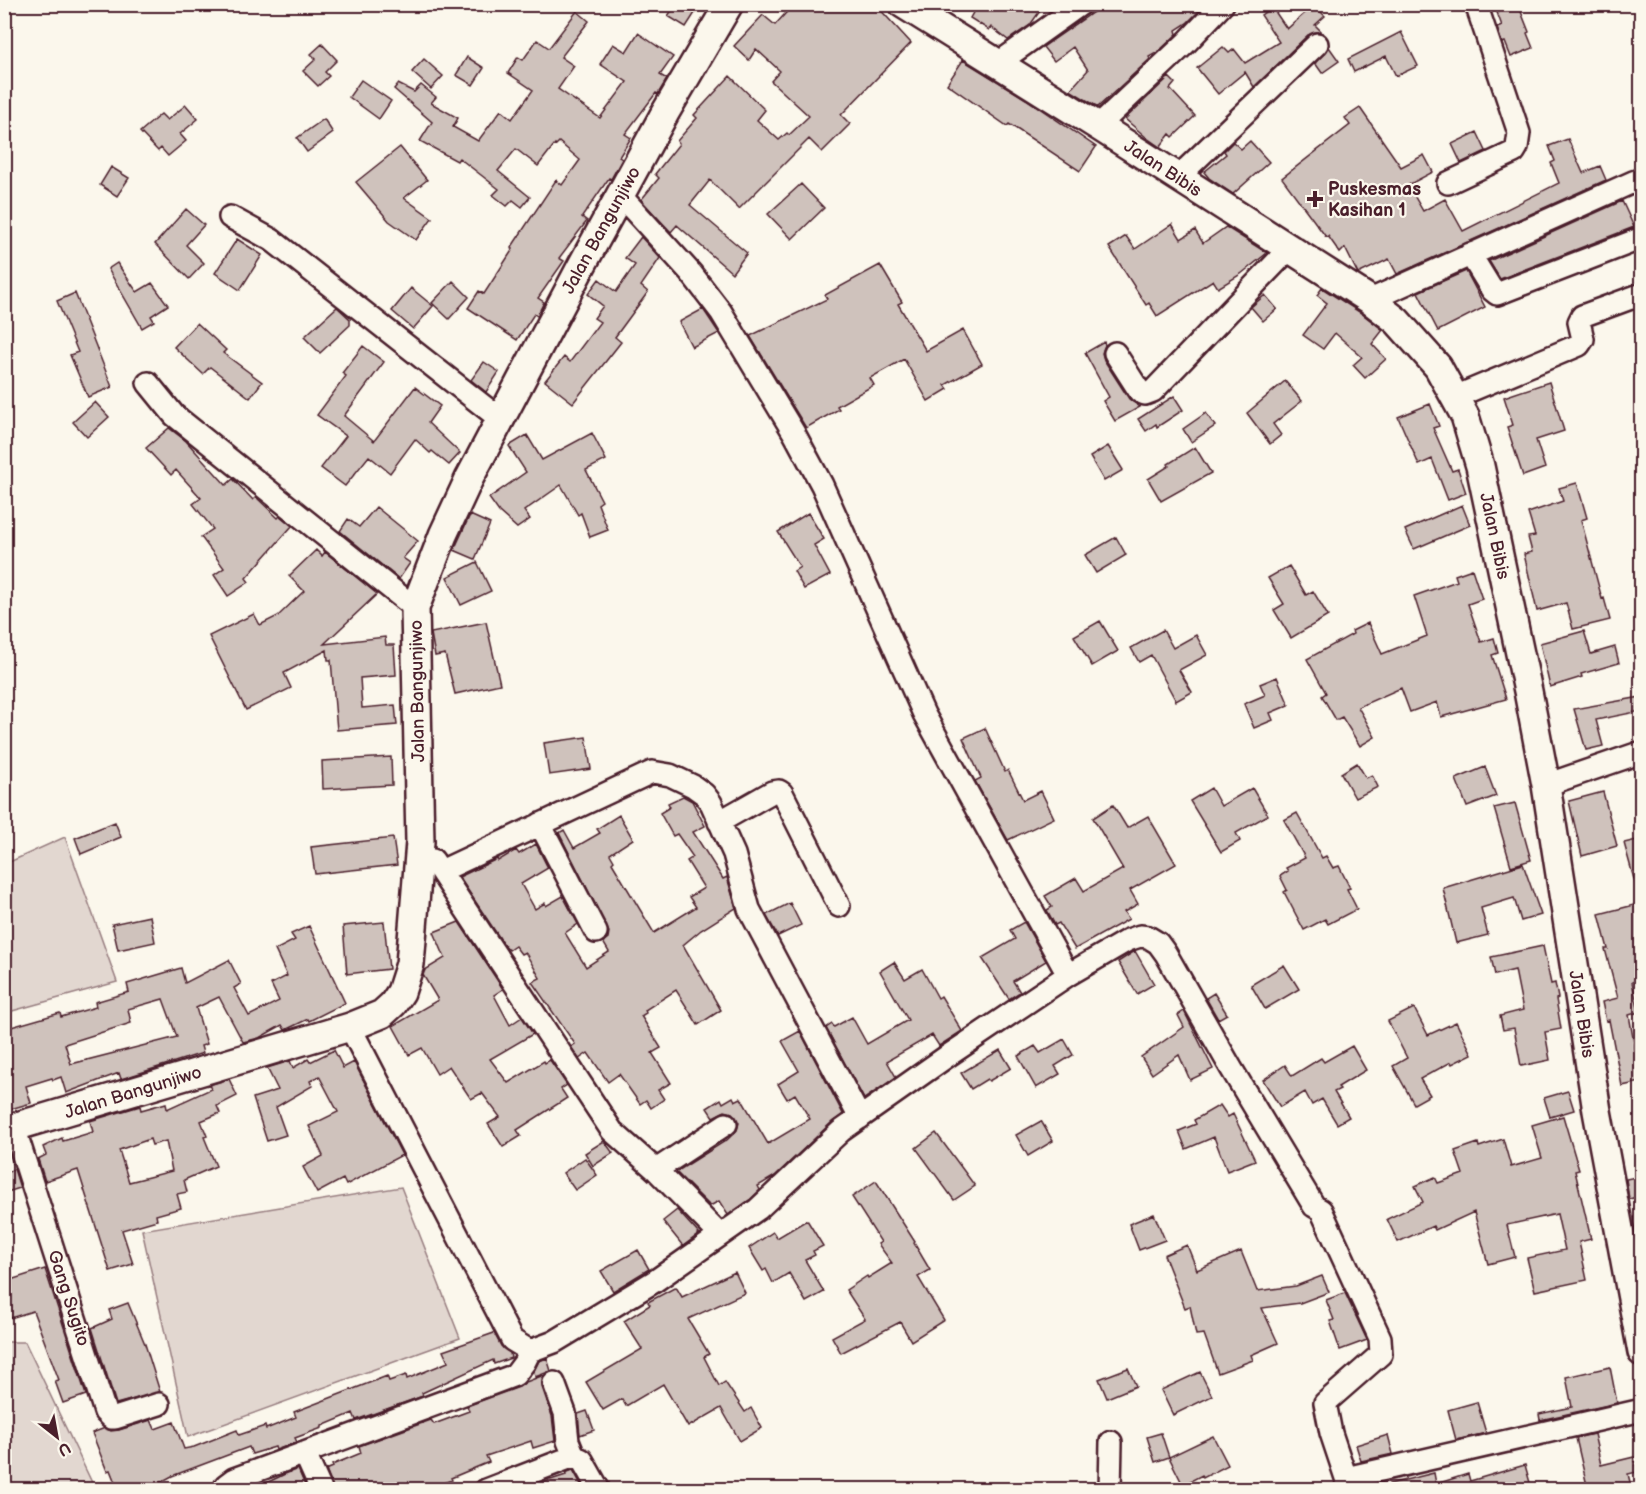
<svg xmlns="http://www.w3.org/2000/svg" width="1646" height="1494" font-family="'Balsamiq Sans',sans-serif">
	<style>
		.green { fill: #e2d7d0; stroke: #967b7e; stroke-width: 1.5 }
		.building { fill: #cfc2bc; stroke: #4a1f2b; stroke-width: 1.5; fill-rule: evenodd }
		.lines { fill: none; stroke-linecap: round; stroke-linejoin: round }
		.minor-casing { stroke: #4a1f2b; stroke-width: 26 }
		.major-casing { stroke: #4a1f2b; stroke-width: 32 }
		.minor { stroke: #fbf7ec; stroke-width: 21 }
		.major { stroke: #fbf7ec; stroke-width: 27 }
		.poi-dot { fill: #4a1f2b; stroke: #fbf7ec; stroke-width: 2 }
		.labels { text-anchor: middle; stroke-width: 4.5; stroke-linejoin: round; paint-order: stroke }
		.street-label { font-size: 18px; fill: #4a1f2b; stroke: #fbf7ec }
		.poi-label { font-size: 18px; font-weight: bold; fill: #4a1f2b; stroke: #fbf7ec; text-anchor: start }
	</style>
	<rect width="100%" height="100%" fill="#fbf7ec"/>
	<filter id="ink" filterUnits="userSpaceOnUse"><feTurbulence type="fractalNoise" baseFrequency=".0167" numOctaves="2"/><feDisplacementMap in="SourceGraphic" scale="12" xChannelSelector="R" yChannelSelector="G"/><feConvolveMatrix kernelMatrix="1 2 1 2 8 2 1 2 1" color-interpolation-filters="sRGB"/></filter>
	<g filter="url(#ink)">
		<path class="green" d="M65 837 117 982 5 1013V864Z
			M401 1187 460 1338 188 1437 142 1230Z
			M5 1342H25L95 1489H5Z"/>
		<path class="building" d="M676 4H682L695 13 686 27 668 16Z
			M794 4H875L911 43 841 115 850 124 822 152 809 139 739 209 710 180 690 205 747 253 732 273 677 225 671 232 641 200 659 178 655 174 679 144 677 141 697 118 694 115 730 76 765 110 757 120 779 140 787 133 789 135 809 116 771 81 780 71 756 49 749 60 734 46 763 15 775 25Z
			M978 4H1045L1030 25 1008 40 991 27 989 30 970 18Z
			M1105 4H1195L1199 11 1187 23 1176 30 1177 34 1158 52 1149 57 1150 59 1098 107 1070 90 1088 70 1073 47 1054 61 1043 47Z
			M1494 4H1518L1529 32 1527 33 1533 48 1511 57 1505 42 1502 43 1497 28 1502 26Z
			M1314 5 1325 16 1315 25 1321 31 1308 35 1254 87 1245 72 1218 94 1197 68 1223 47 1229 53 1234 49 1245 63 1279 42 1261 15 1272 7 1287 29Z
			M577 11 589 21 561 57 574 66 558 89 600 118 627 82 600 64 613 44 626 52 638 33 673 57 660 75 667 79 658 94 656 93 625 134 631 138 619 157 622 159 611 179 609 178 582 217 587 221 559 258 564 261 538 298 544 302 537 316 534 314 517 340 468 308 479 291 484 294 513 249 511 248 556 180 562 185 580 160 559 142 556 145 555 144 538 166 516 149 498 171 530 197 522 207 513 200 507 206 493 195 499 189 459 158 457 161 420 141 432 122 394 89 398 84 414 92 421 85 436 97 431 103 458 118 453 127 478 141 501 110 512 119 533 90 508 73 518 57 523 60 537 40 549 48Z
			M1401 32 1418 66 1396 76 1386 56 1354 72 1348 59Z
			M322 44 337 60 325 72 329 76 318 86 303 71 316 59 311 54Z
			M1329 47 1339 61 1322 73 1315 63Z
			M467 57 484 68 473 85 456 75Z
			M424 59 443 76 431 89 412 72Z
			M963 60 1026 99 1096 147 1080 171 1009 124 1007 126 947 84Z
			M1169 77 1175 83 1170 89 1195 116 1173 137 1170 134 1160 147 1147 138 1125 119Z
			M361 80 391 101 379 119 349 97Z
			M186 105 198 119 180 134 186 141 168 156 161 148 158 151 140 132 161 114 167 120Z
			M1360 108 1401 167 1424 155 1433 172 1408 185 1423 211 1445 199 1463 231 1559 183 1551 163 1555 161 1549 146 1568 139 1583 173 1600 166 1606 180 1397 274 1389 259 1358 274 1345 248 1340 253 1328 236 1326 237 1282 178 1350 125 1345 118Z
			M324 119 333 133 307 152 297 138Z
			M1477 132 1486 151 1461 163 1452 144Z
			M1250 141 1269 162 1233 194 1209 178 1204 172 1226 154 1224 151 1233 142 1241 149Z
			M400 147 427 180 404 198 432 218 416 240 389 221 356 182Z
			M111 167 129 178 117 196 100 185Z
			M801 184 824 208 792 239 768 214Z
			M1622 201 1634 227 1500 279 1489 261Z
			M186 209 204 225 186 245 204 263 189 279 155 244Z
			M1172 224 1181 239 1195 230 1203 243 1226 227 1267 253 1241 274 1218 288 1213 280 1157 316 1149 303 1146 305 1109 247 1126 236 1135 249Z
			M641 237 660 258 641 286 648 292 615 337 621 342 573 403 545 381 564 357 570 362 600 322 594 318 603 306 588 294 599 279 616 292 635 265 625 258Z
			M237 239 262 255 240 290 215 273Z
			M117 263 137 292 152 283 168 305 151 316 154 321 142 328 108 269Z
			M880 265 902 302 898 304 926 351 963 330 982 364 945 385 948 389 928 401 904 359 870 378 874 385 837 406 839 409 806 428 750 336 827 299 825 295Z
			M1466 271 1485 307 1438 331 1418 292Z
			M453 281 469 297 449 319 432 303Z
			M411 288 433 306 413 329 392 311Z
			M1322 288 1361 313 1383 330 1372 344 1386 359 1365 378 1353 365 1362 357 1335 333 1323 349 1303 335 1327 303 1317 295Z
			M75 293 112 387 88 397 70 355 78 352 57 301Z
			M1265 295 1277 309 1263 321 1251 307Z
			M337 307 350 319V325L320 353 304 337Z
			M703 309 719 333 692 347 679 322Z
			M197 323 226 350 223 353 262 382 250 398 210 367 203 374 174 347Z
			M1104 342 1105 345 1102 353 1104 360 1129 399 1140 407 1115 421 1103 401 1109 397 1085 353Z
			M363 346 384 362 344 416 374 441 415 387 440 406 428 423 460 453 449 465 432 451 430 453 415 439 390 473 369 456 345 486 321 468 346 436 317 415 346 376 342 373Z
			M484 362 499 372 486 392 471 380Z
			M1285 381 1302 401 1273 424 1281 435 1270 444 1247 413Z
			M1549 382 1564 431 1536 440 1545 468 1523 476 1507 427 1513 425 1504 397Z
			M1174 396 1183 410 1157 427 1156 424 1146 431 1138 419Z
			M95 402 109 417 87 437 73 422Z
			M1430 404 1439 426 1433 428 1452 471 1458 469 1466 493 1448 500 1432 459 1419 465 1398 417Z
			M1206 413 1215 426 1191 442 1183 429Z
			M169 428 186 441 226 485 233 479 253 500 256 497 278 518 280 516 292 526 246 578 249 582 228 596 214 575 224 568 201 537 213 529 193 504 201 498 176 470 171 475 146 448Z
			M592 433 606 460 586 470 602 501 598 504 608 530 590 537 581 513 578 515 561 485 524 511 530 519 517 528 499 512 489 498 526 472 509 446 527 435 542 460Z
			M1108 446 1123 470 1104 481 1090 457Z
			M1195 447 1211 473 1161 501 1148 479 1169 466 1168 464Z
			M1577 483 1587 518 1581 520 1602 599 1604 598 1610 620 1573 629 1566 603 1537 611 1524 554 1532 552 1528 537 1535 536 1528 513 1563 501 1559 488Z
			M1462 505 1470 525 1414 549 1405 530Z
			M376 507 418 541 403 558 410 563 399 579 340 531 348 519 359 527Z
			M808 513 824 539 814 545 830 575 804 589 794 571 800 567 778 532Z
			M470 515 490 524 475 559 454 550Z
			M1116 537 1126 555 1096 573 1085 555Z
			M316 550 322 556 325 552 377 594 324 644 385 637 386 645H394L396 675 360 678 362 708 395 705 397 725 337 730 331 660H328L327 650 284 673 291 688 246 710 209 636 254 614 260 625 278 616 304 591 289 576Z
			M477 562 491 591 461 605 447 577Z
			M1289 566 1306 595 1313 591 1328 616 1291 638 1274 610 1284 604 1268 578Z
			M1472 569 1482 599 1468 604 1481 642 1494 638 1498 653 1492 655 1506 699 1441 717 1437 702 1410 712 1401 688 1358 707 1375 737 1360 746 1342 717 1336 720 1322 696 1326 693 1307 659 1353 634 1352 631 1368 623 1382 654 1427 636 1414 596 1457 581 1455 575Z
			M1100 621 1118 651 1092 666 1074 636Z
			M486 622 500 684 455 694 445 654 435 656 431 633Z
			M1163 630 1173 648 1196 635 1207 655 1179 670 1192 692 1176 701 1151 655 1139 662 1131 648Z
			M1584 631 1591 654 1615 647 1619 663 1581 674 1582 677 1550 687 1540 643Z
			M1277 677 1289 705 1270 713 1273 720 1254 728 1244 704 1265 695 1260 684Z
			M1641 697V711L1596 720 1603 746 1586 750 1574 709Z
			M985 728 1005 772 1008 770 1023 800 1041 791 1054 818 1008 840 975 781 981 778 963 738Z
			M586 737 591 769 549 775 544 743Z
			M391 757 392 785 323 789 322 761Z
			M1357 763 1366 778 1372 775 1378 787 1355 798 1341 773Z
			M1485 767 1496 796 1467 807 1456 779Z
			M1211 788 1221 806 1252 788 1268 815 1236 833 1240 841 1221 852 1190 801Z
			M1603 792 1617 846 1582 856 1569 801Z
			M683 796 692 801 705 826 693 832 723 879 727 877 736 908 701 930 683 945 721 1010 698 1025 676 990 645 1010 646 1013 641 1016 661 1048 652 1053 671 1083 658 1090 664 1099 651 1108 646 1100 640 1104 619 1074 608 1082 588 1053 579 1059 571 1047 575 1044 532 982 540 978 525 952 521 954 515 946 509 950 503 943 459 877 497 859 498 861 516 850 519 854 536 844 548 868 521 884 535 909 545 903 546 906 563 896 578 924 565 933 586 967 609 952 603 942 608 938 609 932 559 833 564 830 574 848 600 833 597 829 619 815 633 839 610 854 614 861 612 863 654 933 696 907 689 897 704 888 687 861 693 857 677 834 673 836 660 813 670 807 668 803Z
			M1515 803 1531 860 1511 866 1494 808Z
			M1113 805 1127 828 1148 816 1176 864 1130 890 1138 904 1124 912 1129 919 1075 949 1059 923 1055 925 1047 910 1052 907 1045 896 1076 878 1084 891 1123 869 1093 818Z
			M1297 813 1322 858 1326 856 1333 868 1339 866 1350 888 1347 889 1357 909 1328 924 1325 919 1304 930 1284 892 1287 890 1280 876 1288 871 1286 868 1305 858 1284 820Z
			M115 822 121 837 81 854 75 838Z
			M393 838 397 865 315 874 311 847Z
			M1641 839V890H1637L1624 843Z
			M1523 864 1541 915 1521 921 1514 898 1481 908 1488 935 1456 943 1443 888Z
			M790 903 801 925 778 936 766 915Z
			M1638 904 1641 918V979L1632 982 1639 1012 1629 1015 1637 1060 1641 1059V1082L1622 1086 1609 1020 1606 1021 1602 1002 1618 998 1605 949H1608L1599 914Z
			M150 916 155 942 118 950 112 924Z
			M384 922 389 969 347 974 343 926Z
			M459 922 503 989 494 995 510 1025 522 1017 533 1034 490 1059 508 1083 544 1061 545 1063 550 1060 567 1085 561 1089 567 1098 517 1130 521 1136 503 1147 488 1124 500 1117 482 1093 471 1099 449 1066 437 1074 422 1048 409 1055 393 1026 438 1000 423 975 425 970 445 958 434 932Z
			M1024 922 1046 961 1013 981 1020 992 1009 999 982 958 1015 939 1010 930Z
			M309 926 345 1003 309 1021 308 1019 285 1030 282 1025 259 1038 243 1042 219 997 196 1008 207 1044 201 1046 203 1053 121 1079 119 1073 66 1093 61 1077 53 1080 52 1078 26 1086 31 1103 4 1111V1029L60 1013 61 1017 96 1007 95 1002 129 992 127 984 181 968 185 983 229 960 241 984 234 988 249 1016 279 1001 271 984 287 976 275 950 295 940 291 934ZM163 999 177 1037 71 1064 65 1044 131 1023 128 1009Z
			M1543 946 1551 984 1555 983 1558 998 1556 999 1561 1029 1545 1032 1550 1060 1521 1066 1514 1028 1503 1030 1500 1016 1523 1010 1515 970 1495 975 1491 957Z
			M1135 951 1154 984 1137 994 1118 962Z
			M894 962 905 979 922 969 938 998 941 996 962 1031 939 1046 932 1035 887 1061 896 1077 864 1099 826 1028 832 1024 834 1027 852 1017 867 1044 908 1020 880 971Z
			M1284 965 1299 989 1265 1009 1251 985Z
			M1214 993 1227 1014 1218 1019 1206 998Z
			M1414 1008 1428 1035 1456 1022 1472 1054 1452 1064 1451 1062 1420 1079 1430 1095 1414 1104 1393 1066 1407 1058 1388 1021Z
			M1184 1011 1213 1069 1190 1080 1179 1055 1152 1074 1141 1057 1184 1027 1178 1015Z
			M800 1031 843 1114 832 1122 775 1176 758 1186 760 1190 751 1199 728 1215 719 1201 710 1206 676 1172 727 1140 737 1130 739 1123 732 1113 725 1111 713 1117 707 1108 721 1099 723 1103 733 1097 735 1101 741 1098 768 1144 810 1119 795 1094 787 1099 778 1084 799 1071 782 1041Z
			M1064 1039 1073 1055 1055 1066 1060 1074 1036 1088 1018 1056 1035 1046 1040 1053Z
			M1352 1046 1366 1070 1338 1087 1340 1089 1334 1092 1349 1117 1337 1124 1322 1099 1312 1105 1305 1092 1280 1107 1263 1080 1285 1065 1292 1076 1321 1058 1324 1062Z
			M334 1050 343 1068 354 1062 402 1155 346 1185 343 1179 317 1193 303 1167 323 1156 309 1126 338 1112 319 1076 310 1081 312 1086 276 1107 286 1135 267 1141 253 1098 278 1090 267 1068 290 1061 293 1068 308 1059 310 1062Z
			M1000 1050 1011 1068 989 1081 987 1079 971 1089 961 1073Z
			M229 1079 237 1096 217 1106 220 1113 201 1121 207 1136 204 1137 216 1166 184 1180 187 1192 177 1194 181 1208 156 1215 157 1220 122 1230 133 1264 110 1271 78 1170 45 1181 38 1159 46 1155 43 1147 62 1138 63 1141 93 1132 90 1121 140 1106 141 1110 166 1103 167 1109 211 1089 209 1085ZM150 1139 152 1145 166 1141 172 1171 129 1182 119 1150Z
			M1568 1091 1574 1110 1550 1117 1544 1098Z
			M1220 1105 1228 1117 1233 1114 1255 1160 1227 1171 1214 1137 1186 1149 1179 1131 1196 1124 1194 1120Z
			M1563 1116 1579 1170 1575 1171 1591 1239 1579 1242 1587 1280 1535 1291 1527 1258 1565 1250 1557 1214 1507 1225 1515 1257 1488 1264 1474 1212 1435 1230 1433 1226 1398 1242 1387 1219 1423 1202 1415 1186 1435 1177 1438 1183 1463 1174 1455 1151 1478 1143 1479 1147 1503 1139 1511 1167 1542 1158 1532 1125Z
			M1041 1121 1053 1141 1028 1156 1016 1135Z
			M936 1133 975 1186 954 1200 916 1148Z
			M604 1141 613 1153 593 1166 585 1153Z
			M585 1158 597 1175 575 1190 563 1173Z
			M14 1169 20 1188 4 1193V1174Z
			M1641 1176V1196L1629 1199 1626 1179Z
			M876 1181 915 1242 914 1243 930 1270 918 1277 944 1320 911 1341 900 1322 841 1353 832 1337 865 1319 846 1290 867 1276 868 1278 892 1263 878 1244 881 1242 852 1197Z
			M677 1210 699 1234 683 1246 663 1221Z
			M1154 1214 1165 1240 1139 1250 1129 1224Z
			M807 1220 823 1246 813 1251 815 1255 805 1260 824 1292 806 1302 789 1273 773 1283 766 1269 763 1271 749 1248 773 1232 777 1238Z
			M1187 1245 1197 1270 1241 1251 1257 1291 1296 1286 1322 1276 1329 1292 1300 1303 1262 1308 1278 1343 1251 1355 1253 1360 1218 1373 1204 1334 1196 1335 1190 1306 1185 1308 1164 1255Z
			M638 1250 649 1269 613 1291 601 1271Z
			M45 1269 86 1395 63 1403 55 1381 59 1380 33 1311 4 1320V1282Z
			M735 1272 745 1293 688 1319 709 1354 704 1357 719 1386 725 1382 745 1412 751 1408 762 1428 740 1441 721 1408 688 1427 663 1384 626 1406 622 1399 603 1410 586 1382 642 1349 624 1321 650 1305 648 1302 676 1287 682 1297Z
			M1345 1293 1367 1340 1340 1350 1330 1321 1334 1320 1326 1300Z
			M128 1303 145 1344 160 1392 116 1404 92 1328 112 1319 109 1310Z
			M494 1333 501 1346 510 1353 511 1358 494 1364 493 1360 422 1393 423 1396 356 1420 353 1413 322 1426V1428L295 1438 297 1442 276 1450 275 1447 252 1454 249 1447 172 1476 146 1490H118L110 1470 107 1471 92 1433 105 1428 111 1431 119 1430 151 1420 155 1429 174 1422 184 1449 194 1447 237 1430 239 1435 265 1426 266 1429 296 1417 294 1412 387 1376 389 1381 406 1375 407 1379 448 1362 443 1351Z
			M547 1358 551 1371 535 1377 534 1371 539 1361Z
			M1610 1367 1617 1403 1540 1420 1539 1414 1572 1407 1566 1377Z
			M1128 1368 1136 1386 1107 1398 1099 1379Z
			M1200 1372 1212 1396 1173 1415 1161 1390Z
			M544 1375 542 1387 552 1416 555 1441 533 1448 531 1441 486 1456 489 1462 451 1478 452 1480 422 1490H333L326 1470 333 1467 332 1465 361 1453 359 1446 431 1420 434 1424 469 1411 467 1406 519 1387 526 1382Z
			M1477 1402 1486 1433 1456 1440 1448 1410Z
			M587 1411 594 1430 580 1435 578 1414Z
			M1161 1433 1169 1457 1155 1462 1147 1437Z
			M1594 1434 1601 1465 1634 1457 1637 1472 1628 1474 1632 1490H1588L1576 1438Z
			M1388 1435 1393 1454 1361 1461 1356 1445Z
			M1213 1436 1228 1465 1203 1478 1202 1475 1183 1485 1169 1457Z
			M1525 1465 1532 1490H1390L1389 1484 1434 1473 1436 1484 1468 1474 1470 1481Z
			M298 1469 307 1490H252L285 1474Z
			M573 1470 584 1490H529V1487L566 1475 565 1473Z"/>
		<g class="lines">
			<g class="minor-casing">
				<path id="minor" d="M997 64 1081 4
					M1098 126 1186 43 1223 4
					M1178 177 1317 44
					M1448 183 1514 152 1517 147 1519 133 1476 4
					M620 195 691 273 721 312 794 433 822 485 924 714 1068 975
					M230 217 272 240 500 419
					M1470 254 1492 290 1497 294 1642 238
					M1370 300 1633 182 1639 180 1642 182
					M1115 353 1140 392 1145 394 1153 391 1289 249
					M148 383 174 415 415 608
					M1455 397 1579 345 1583 339 1579 322 1582 316 1642 294
					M1546 785 1642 752
					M719 822 772 792 779 791 782 793 839 906
					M540 824 596 932
					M433 860 612 1131 656 1170 720 1235
					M441 871 652 772 670 775 693 786 704 794 711 803 734 854 749 909 860 1118
					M350 1027 512 1340 530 1351 554 1342 655 1281 758 1209 841 1131 949 1055 1068 975 1128 940 1140 936 1148 937 1158 943 1166 954 1231 1068 1314 1206 1321 1210 1380 1338 1381 1354 1325 1403 1331 1433 1350 1490
					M14 1127 105 1412 111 1418H115L159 1404
					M656 1170 726 1124
					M554 1383 565 1413 568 1441 574 1456
					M305 1454 321 1490
					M1346 1478 1642 1410
					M225 1490 226 1485 234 1479 515 1375 524 1363 530 1351
					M486 1490 574 1456 582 1460 599 1490
					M1110 1490 1111 1442"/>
			</g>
			<g class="major-casing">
				<path id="major" d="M903 4 1098 126 1370 300 1397 321 1438 367 1465 416 1480 466 1528 691 1546 785 1597 1111 1642 1352
					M4 1130 350 1027 382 1014 393 1004 401 992 410 964 420 842 415 608 443 535 469 479 582 265 665 113 729 4"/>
			</g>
			<use href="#minor" class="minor"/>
			<use href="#major" class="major"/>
		</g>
	</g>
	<path class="poi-dot" d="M1312 190h6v6h6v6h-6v6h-6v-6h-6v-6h6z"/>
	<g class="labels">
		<g class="street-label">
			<text transform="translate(1163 168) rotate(33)" y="6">Jalan Bibis</text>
			<text transform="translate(601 230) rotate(-61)" y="6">Jalan Bangunjiwo</text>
			<text transform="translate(1495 536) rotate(78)" y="6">Jalan Bibis</text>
			<text transform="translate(417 691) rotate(-91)" y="6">Jalan Bangunjiwo</text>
			<text transform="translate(1582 1014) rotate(81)" y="6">Jalan Bibis</text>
			<text transform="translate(133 1092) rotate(-17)" y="6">Jalan Bangunjiwo</text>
			<text transform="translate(69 1298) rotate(72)" y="6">Gang Sugito</text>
		</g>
		<g class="poi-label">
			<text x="1328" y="195">Puskesmas<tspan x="1328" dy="21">Kasihan 1</tspan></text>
		</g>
	</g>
	<rect width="1646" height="1494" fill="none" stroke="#fbf7ec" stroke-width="24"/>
	<rect x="12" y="12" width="1622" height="1470" fill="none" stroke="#4a1f2b" stroke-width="2" filter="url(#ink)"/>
	<g transform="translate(57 1437) rotate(149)" stroke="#fbf7ec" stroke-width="4.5" paint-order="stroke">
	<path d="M0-4.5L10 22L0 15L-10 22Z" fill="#4a1f2b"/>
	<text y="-9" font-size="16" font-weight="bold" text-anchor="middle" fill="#4a1f2b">U</text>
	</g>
</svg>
